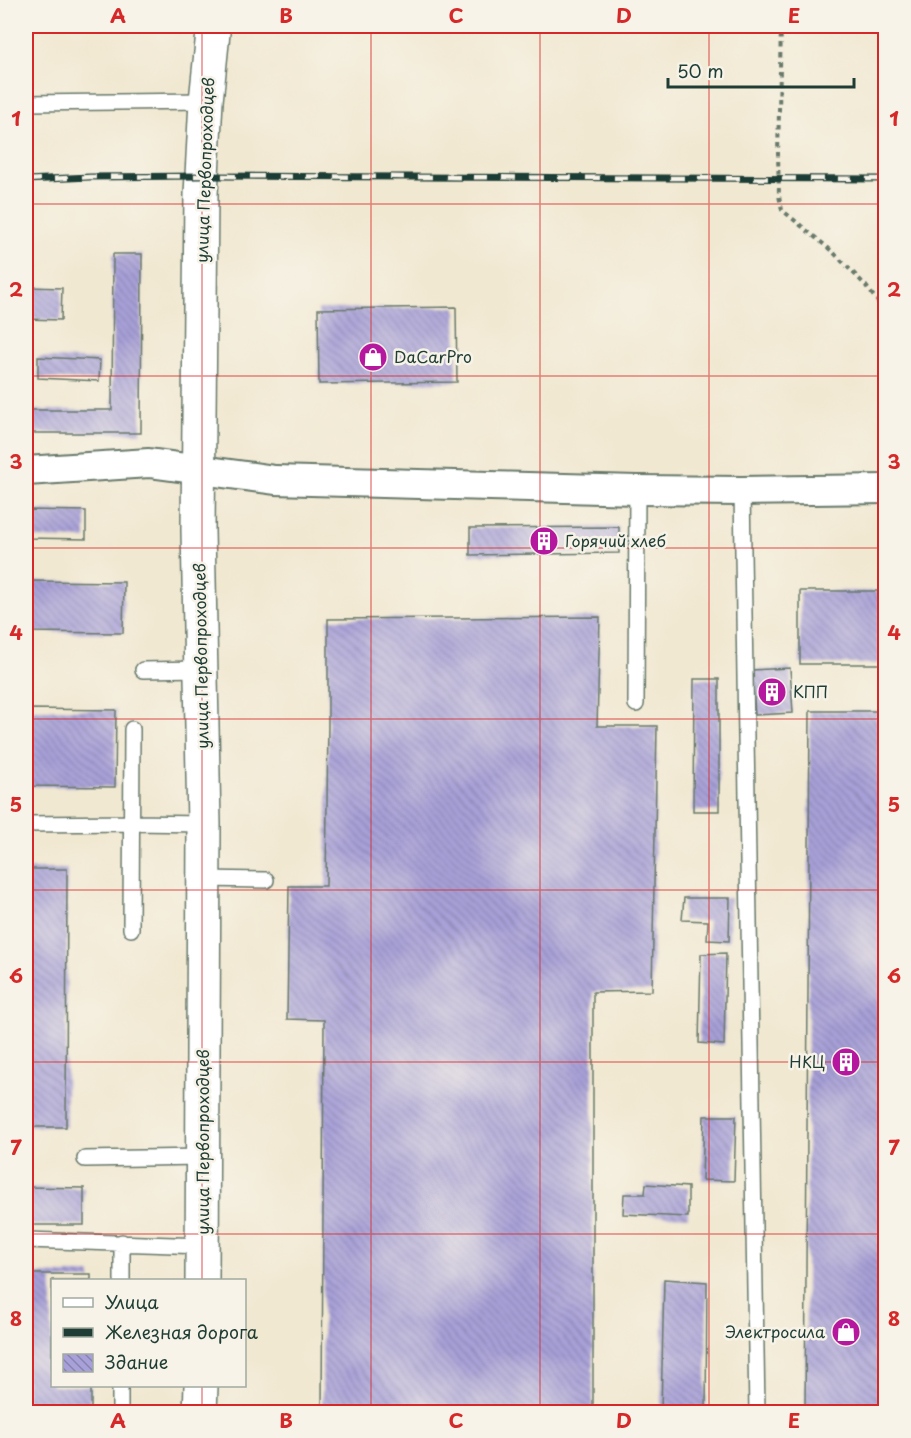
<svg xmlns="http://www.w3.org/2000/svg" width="911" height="1438" font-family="'Playpen Sans',sans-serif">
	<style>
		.building { fill: url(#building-back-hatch) }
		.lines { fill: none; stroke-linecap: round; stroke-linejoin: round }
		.service-casing { stroke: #68796b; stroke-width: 18 }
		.minor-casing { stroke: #68796b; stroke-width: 32 }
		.tertiary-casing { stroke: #68796b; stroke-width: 36 }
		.path { stroke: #68796b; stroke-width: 4; stroke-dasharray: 4.5 4.5; stroke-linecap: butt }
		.service { stroke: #fff; stroke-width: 15 }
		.minor { stroke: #fff; stroke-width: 28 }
		.tertiary { stroke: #fff; stroke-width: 33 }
		.rail-casing { stroke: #1f3d34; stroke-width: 7 }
		.rail { stroke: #f7f3e8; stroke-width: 4.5; stroke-dasharray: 14; stroke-linecap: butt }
		.grid { fill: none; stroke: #d62828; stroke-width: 1.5; stroke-opacity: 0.55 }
		.labels { text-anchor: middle; stroke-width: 5; stroke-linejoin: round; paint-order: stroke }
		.street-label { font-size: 16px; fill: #1f3d34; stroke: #f7f3e8 }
		.poi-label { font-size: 16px; fill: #1f3d34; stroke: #f7f3e8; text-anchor: start }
		.neatline { fill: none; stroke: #d62828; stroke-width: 2 }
		.grid-label { font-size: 20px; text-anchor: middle; font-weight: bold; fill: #d62828 }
	</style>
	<defs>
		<pattern id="building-back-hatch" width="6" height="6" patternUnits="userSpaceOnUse" patternTransform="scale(1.5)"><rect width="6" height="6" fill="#a8a0d8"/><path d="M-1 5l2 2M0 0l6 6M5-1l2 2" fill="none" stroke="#8884b0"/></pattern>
	</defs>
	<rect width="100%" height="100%" fill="#f7f3e8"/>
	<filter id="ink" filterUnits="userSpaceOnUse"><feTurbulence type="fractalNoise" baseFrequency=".0167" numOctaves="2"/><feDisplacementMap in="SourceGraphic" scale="12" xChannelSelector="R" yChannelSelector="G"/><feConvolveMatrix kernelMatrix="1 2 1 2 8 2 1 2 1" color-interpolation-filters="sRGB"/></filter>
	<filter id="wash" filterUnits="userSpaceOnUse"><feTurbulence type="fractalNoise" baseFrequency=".008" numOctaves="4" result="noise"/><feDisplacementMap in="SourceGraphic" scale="24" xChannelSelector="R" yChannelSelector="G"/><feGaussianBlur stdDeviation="1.35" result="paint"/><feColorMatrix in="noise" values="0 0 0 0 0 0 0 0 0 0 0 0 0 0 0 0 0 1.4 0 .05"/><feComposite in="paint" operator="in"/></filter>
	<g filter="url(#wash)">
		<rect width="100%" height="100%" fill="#f1e8d1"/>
		<g id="blocks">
			<path class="building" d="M113 254H142L141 433H26V410H112Z
				M26 287 62 288 61 320 26 319Z
				M456 307 457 382 319 384 318 309Z
				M38 357 100 360 99 381 38 378Z
				M26 510 86 511V539L26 538Z
				M619 527V553L470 555V528Z
				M26 581 124 582 123 633 26 632Z
				M800 591H886V664H800Z
				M600 617 597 726H657L652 991 593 992V1412H498L322 1409 324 1020 287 1019 289 886H326L328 723V619Z
				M790 668 793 713 755 715 752 670Z
				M694 679H719V811H693Z
				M26 709 116 710 115 787 26 786Z
				M810 711H886V1412H805Z
				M26 869H67L66 1127H26Z
				M684 898H730L729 941 707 940 708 921 682 920Z
				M726 953 724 1045 699 1043 701 954Z
				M704 1116H736L734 1181 702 1180Z
				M646 1184 688 1187V1217L623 1214 624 1194H645Z
				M26 1187 84 1188V1225H26Z
				M26 1274H91V1280H52V1386H91V1412H26Z
				M664 1279 707 1282 706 1412H661Z"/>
		</g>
	</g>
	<g filter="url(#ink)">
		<use href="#blocks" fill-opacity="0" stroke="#68796b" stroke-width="1.5"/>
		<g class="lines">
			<g class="service-casing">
				<path id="service" d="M26 103 206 101
					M742 491 757 1412
					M143 670 201 669
					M636 704 637 490
					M26 824 132 823 204 824
					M204 879 266 880
					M131 929 132 729
					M85 1159 202 1157
					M26 1240 203 1246
					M122 1280V1242
					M120 1412V1386"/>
			</g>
			<g class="minor-casing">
				<path id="minor" d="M26 471 149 463 275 480 637 490 742 491 886 489"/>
			</g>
			<g class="tertiary-casing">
				<path id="tertiary" d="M202 1280 204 824 198 530 201 194 206 101 213 33 212 26
					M200 1412 201 1386"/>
			</g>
			<path class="path" d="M781 26 778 153 779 196 782 210 833 252 866 286 886 313"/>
			<use href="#service" class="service"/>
			<use href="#minor" class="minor"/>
			<use href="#tertiary" class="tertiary"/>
			<g class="rail-casing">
				<path id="rail" d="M26 180 90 177 202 176 886 179"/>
			</g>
			<use href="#rail" class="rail"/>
		</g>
	</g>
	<path class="grid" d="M202 26V1280M371 26V1412M540 26V1412M709 26V1412M26 204H886M26 376H886M26 548H886M26 719H886M26 890H886M26 1062H886M26 1234H886M202 1386V1412"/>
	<defs>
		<g id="shop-disc" transform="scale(1.5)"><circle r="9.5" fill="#b5179e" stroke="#f7f3e8"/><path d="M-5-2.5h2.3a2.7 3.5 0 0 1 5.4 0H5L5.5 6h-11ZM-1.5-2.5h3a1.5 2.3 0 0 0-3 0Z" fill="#fff"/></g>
		<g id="building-disc" transform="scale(1.5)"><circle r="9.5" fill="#b5179e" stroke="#f7f3e8"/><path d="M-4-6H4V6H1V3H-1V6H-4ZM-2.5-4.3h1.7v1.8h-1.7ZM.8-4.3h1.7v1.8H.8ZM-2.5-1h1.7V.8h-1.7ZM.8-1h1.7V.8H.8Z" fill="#fff"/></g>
	</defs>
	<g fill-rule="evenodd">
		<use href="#shop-disc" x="373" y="357"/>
		<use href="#building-disc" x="544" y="541"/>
		<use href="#building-disc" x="772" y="692"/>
		<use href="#building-disc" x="846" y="1062"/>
		<use href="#shop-disc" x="846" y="1332"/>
	</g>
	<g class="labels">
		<g class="street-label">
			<text transform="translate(205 170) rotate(-88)" y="6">улица Первопроходцев</text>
			<text transform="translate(201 656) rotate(-91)" y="6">улица Первопроходцев</text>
			<text transform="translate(203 1142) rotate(-90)" y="6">улица Первопроходцев</text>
		</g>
		<g class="poi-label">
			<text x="394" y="363">DaCarPro</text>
			<text x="565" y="547">Горячий хлеб</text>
			<text x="793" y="698">КПП</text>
			<text x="825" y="1068" text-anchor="end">НКЦ</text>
			<text x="825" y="1338" text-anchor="end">Электросила</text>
		</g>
	</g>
	<rect width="911" height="1438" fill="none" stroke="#f7f3e8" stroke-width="66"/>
	<rect x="51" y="1279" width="195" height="108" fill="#f7f3e8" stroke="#a1aaa0" stroke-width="1.5"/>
	<rect x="63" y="1298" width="30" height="9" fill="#ffffff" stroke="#a1aaa0" stroke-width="1.5"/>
	<text x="105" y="1309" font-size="18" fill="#1f3d34">Улица</text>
	<rect x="63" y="1328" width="30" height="9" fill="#1f3d34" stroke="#a1aaa0" stroke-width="1.5"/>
	<text x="105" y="1339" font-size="18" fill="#1f3d34">Железная дорога</text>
	<rect x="63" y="1354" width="30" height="18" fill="url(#building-back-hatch)" stroke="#a1aaa0" stroke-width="1.5"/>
	<text x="105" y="1369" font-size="18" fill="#1f3d34">Здание</text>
	<path d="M668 78v9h186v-9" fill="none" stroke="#1f3d34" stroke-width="3"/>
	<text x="677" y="78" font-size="18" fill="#1f3d34" stroke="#f7f3e8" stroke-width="4.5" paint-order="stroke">50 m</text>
	<rect x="33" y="33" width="845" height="1372" class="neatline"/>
	<g class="grid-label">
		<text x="118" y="23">A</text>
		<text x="286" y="23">B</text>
		<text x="456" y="23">C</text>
		<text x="624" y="23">D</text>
		<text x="794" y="23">E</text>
		<text x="16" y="126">1</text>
		<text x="894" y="126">1</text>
		<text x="16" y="297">2</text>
		<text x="894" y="297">2</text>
		<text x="16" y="469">3</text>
		<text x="894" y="469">3</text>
		<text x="16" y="640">4</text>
		<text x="894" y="640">4</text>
		<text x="16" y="812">5</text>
		<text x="894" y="812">5</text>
		<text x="16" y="983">6</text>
		<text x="894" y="983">6</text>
		<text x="16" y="1155">7</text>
		<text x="894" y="1155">7</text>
		<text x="16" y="1326">8</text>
		<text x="894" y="1326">8</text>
		<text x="118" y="1428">A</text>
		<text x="286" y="1428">B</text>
		<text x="456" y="1428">C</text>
		<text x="624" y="1428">D</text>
		<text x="794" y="1428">E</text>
	</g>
</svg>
